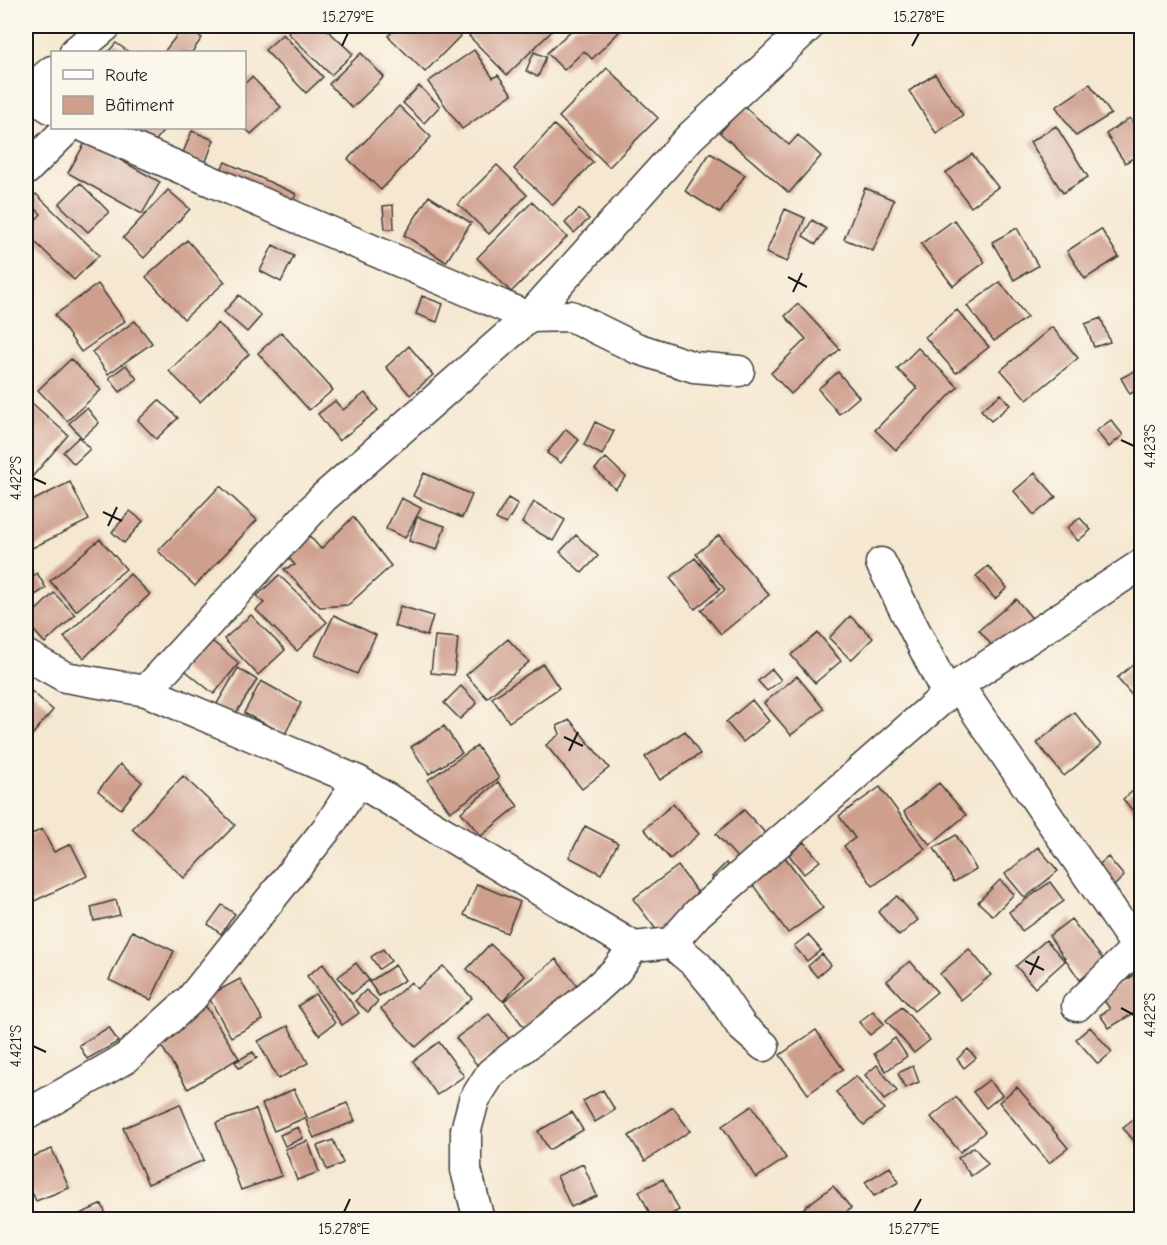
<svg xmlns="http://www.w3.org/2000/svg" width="1167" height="1245" font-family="'Comic Neue',sans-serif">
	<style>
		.building { fill: #cf9f8e }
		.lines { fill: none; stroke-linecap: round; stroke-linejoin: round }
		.street-casing { stroke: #3d3a37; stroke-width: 33 }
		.street { stroke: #fff; stroke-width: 30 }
		.ticks { fill: none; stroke: #1c1c1c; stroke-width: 2 }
		.neatline { fill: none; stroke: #1c1c1c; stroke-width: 2 }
		.ticks-label { font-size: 15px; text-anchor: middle; fill: #1c1c1c }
	</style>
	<rect width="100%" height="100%" fill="#fbf7ec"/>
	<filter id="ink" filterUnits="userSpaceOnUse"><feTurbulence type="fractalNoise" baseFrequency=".0167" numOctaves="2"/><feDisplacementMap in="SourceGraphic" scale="12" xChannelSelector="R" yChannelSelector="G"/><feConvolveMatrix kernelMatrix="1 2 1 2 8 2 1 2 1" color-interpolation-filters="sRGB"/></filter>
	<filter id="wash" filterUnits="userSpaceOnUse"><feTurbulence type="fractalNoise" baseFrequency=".008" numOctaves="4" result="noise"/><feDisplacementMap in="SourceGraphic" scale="24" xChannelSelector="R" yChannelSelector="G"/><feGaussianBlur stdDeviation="1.35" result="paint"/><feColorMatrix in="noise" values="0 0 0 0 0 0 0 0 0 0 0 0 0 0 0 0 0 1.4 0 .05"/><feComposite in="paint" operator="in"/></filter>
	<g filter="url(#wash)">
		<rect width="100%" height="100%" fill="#f5e7d0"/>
		<g id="blocks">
			<path class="building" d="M184 26 202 38 192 52H164Z
				M296 26H323L353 54 331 75 288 33Z
				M398 26H470L425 72 388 36Z
				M480 26H544L551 32 507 75 469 36Z
				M576 26H599L601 28 603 26H617L621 30 592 59 584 51 564 70 547 53Z
				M283 34 323 77 306 93 265 50Z
				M116 43 129 52H108Z
				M474 50 493 78 498 75 512 94 462 129 428 82Z
				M534 52 546 57 538 77 526 71Z
				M361 53 384 77 352 108 329 84Z
				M607 68 658 118 609 167 559 117Z
				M935 74 963 115 936 133 909 91Z
				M252 77 281 107 251 134 244 127V84Z
				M1090 84 1111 114 1076 136 1056 107Z
				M419 86 440 106 424 123 403 103Z
				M399 106 431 137 381 190 348 159Z
				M743 106 789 145 798 135 821 156 789 193 720 133Z
				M1130 118 1142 136V153L1125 163 1106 134Z
				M554 125 593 162 553 205 514 169Z
				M1056 126 1088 177 1063 193 1030 142Z
				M139 128H165L152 146 135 133Z
				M192 131 214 140 205 164 182 155Z
				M86 141 160 182 142 214 68 173Z
				M710 153 745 175 720 213 685 191Z
				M972 154 998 187 971 207 946 173Z
				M225 162 296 194 289 210 217 178Z
				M497 165 527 195 489 234 458 204Z
				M80 183 109 212 88 232 59 204Z
				M865 188 894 200 873 251 844 239Z
				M168 190 190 209 144 258 123 238Z
				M36 194 99 255 74 280 26 233V230L41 214 28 201Z
				M429 196 471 223 446 262 404 235Z
				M532 202 567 237 511 292 477 258Z
				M393 205 394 229H385L383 206Z
				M579 209 589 219 574 233 565 223Z
				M785 209 805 218 787 262 766 253Z
				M812 220 826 229 816 244 803 236Z
				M954 220 985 262 953 286 921 244Z
				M1017 228 1038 266 1014 280 992 242Z
				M1101 229 1119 257 1085 279 1067 251Z
				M187 240 225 282 184 319 146 277Z
				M273 245 294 256 281 282 260 271Z
				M1000 282 1027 317 994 341 967 306Z
				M98 284 125 321 81 352 55 315Z
				M239 295 261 316 247 332 224 312Z
				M422 296 443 304 437 322 416 314Z
				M798 304 840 349 791 394 771 373 806 339 785 316Z
				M957 310 989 347 956 373 925 337Z
				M1101 318 1110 342 1094 347 1085 324Z
				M135 321 152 343 108 374 92 352Z
				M218 323 249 354 200 402 169 371Z
				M1052 327 1078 358 1027 400 1001 370Z
				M281 332 333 390 309 410 258 353Z
				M409 346 433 375 410 395 386 367Z
				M918 348 958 387 896 450 875 430 917 388 897 369Z
				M71 359 101 390 67 421 38 390Z
				M126 365 137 379 120 392 109 378Z
				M1142 367V387L1130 394 1121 378Z
				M838 372 859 397 839 414 818 389Z
				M365 393 378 410 339 441 318 414 335 401 343 410Z
				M1001 394 1010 405 991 421 981 410Z
				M159 400 178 418 156 439 138 420Z
				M33 404 68 435 26 484V412Z
				M87 408 99 423 82 438 69 423Z
				M1111 420 1123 435 1109 447 1096 431Z
				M595 422 614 431 602 455 584 445Z
				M566 429 579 440 561 463 547 453Z
				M79 437 90 449 74 464 63 452Z
				M606 458 626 477 615 489 595 469Z
				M424 473 472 495 462 518 413 496Z
				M1035 473 1056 497 1034 515 1014 491Z
				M70 482 89 520 32 548 26 534V504Z
				M220 486 257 520 195 586 158 551Z
				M401 498 421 508 405 538 386 529Z
				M508 498 518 504 506 524 496 519Z
				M534 502 565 520 553 541 522 523Z
				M130 511 143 521 124 543 112 532Z
				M353 517 391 566 348 605 320 607 284 569 295 565 286 555 306 532 321 549Z
				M417 517 445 526 437 550 409 541Z
				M1080 518 1091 530 1078 541 1067 528Z
				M576 535 598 556 582 573 560 552Z
				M719 535 769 595 721 634 701 610 725 590 696 554Z
				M100 539 126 569 76 611 50 581Z
				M695 558 720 589 695 609 670 578Z
				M988 566 1007 588 995 599 976 576Z
				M37 573 46 588 26 601V580Z
				M130 574 150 594 84 658 64 637Z
				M279 575 327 622 297 651 256 610 264 603 257 596Z
				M54 593 75 615 45 643 26 622V620Z
				M1016 599 1035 622 998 653 979 630Z
				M400 606 433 616 427 636 394 626Z
				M251 615 285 650 258 675 224 639Z
				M334 615 376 635 357 674 315 655Z
				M850 616 873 638 851 660 829 638Z
				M818 633 841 661 815 683 791 655Z
				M435 636 458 638 454 675 431 673Z
				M207 637 239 663 214 694 182 668Z
				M508 639 529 662 487 698 466 675Z
				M1135 663 1142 671V707L1117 678Z
				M543 664 559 688 509 722 492 698Z
				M238 668 257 680 233 718 215 707Z
				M772 669 781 680 767 691 758 681Z
				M797 676 824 709 791 735 764 703Z
				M261 681 301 703 285 734 244 713Z
				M461 686 477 703 460 719 444 703Z
				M27 687 53 710 26 742V689Z
				M752 700 769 721 743 742 726 722Z
				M1074 712 1101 745 1064 776 1037 743Z
				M570 720 609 768 582 789 546 745 560 734 557 726Z
				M444 726 462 753 429 774 411 747Z
				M685 731 700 754 660 780 645 757Z
				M477 746 499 778 450 812 428 780Z
				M120 764 142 782 121 809 98 791Z
				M183 776 235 825 184 878 132 829Z
				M498 782 518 806 481 836 461 812Z
				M939 783 966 815 930 845 904 812Z
				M1142 784V822L1123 799Z
				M880 787 925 849 873 886 844 846 855 838 839 816Z
				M673 804 699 834 670 859 644 829Z
				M744 810 768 836 740 861 716 834Z
				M585 826 618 843 601 874 569 857Z
				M42 829 54 852 71 844 87 876 26 905V837Z
				M956 835 976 869 954 882 934 848Z
				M804 842 820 861 804 874 789 855Z
				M1038 847 1058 871 1025 898 1005 874Z
				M784 856 823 908 788 933 750 881Z
				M1108 857 1124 876 1113 887 1096 867Z
				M726 863 735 873 721 886 712 877Z
				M678 866 703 900 658 932 633 899Z
				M1000 880 1014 894 993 916 978 902Z
				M1050 882 1064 901 1022 931 1009 912Z
				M477 884 520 902 507 933 464 915Z
				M897 896 918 920 899 936 878 912Z
				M116 900 120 915 94 921 91 907Z
				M222 905 235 914 221 934 208 924Z
				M1071 919 1106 963 1080 980 1049 936Z
				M132 931 174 951 151 1000 109 980Z
				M808 935 821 950 807 961 794 946Z
				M1046 940 1065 961 1035 988 1016 966Z
				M490 944 525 976 503 1001 467 969Z
				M383 949 391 961 379 969 371 957Z
				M969 949 991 975 961 1000 940 974Z
				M822 954 831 965 817 977 808 966Z
				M556 959 580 989 527 1031 504 1001Z
				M910 961 937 992 914 1011 887 981Z
				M356 963 369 980 352 994 338 977Z
				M323 964 359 1013 342 1025 307 976Z
				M395 965 405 980 379 996 369 982Z
				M443 966 472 998 416 1047 381 1009 411 982 417 989Z
				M1142 970V1008L1109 1028 1100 1015 1110 1009 1101 996Z
				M240 979 263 1020 231 1037 208 996Z
				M366 990 378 1001 368 1012 355 1001Z
				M315 994 335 1023 319 1035 298 1006Z
				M205 1005 239 1058 188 1089 155 1036Z
				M902 1007 930 1040 914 1053 886 1020Z
				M873 1011 884 1024 870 1035 859 1022Z
				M489 1014 510 1040 477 1065 456 1038Z
				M288 1026 308 1063 278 1079 258 1041Z
				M109 1027 118 1042 87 1059 79 1045Z
				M1090 1027 1112 1052 1098 1064 1076 1039Z
				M816 1030 843 1069 808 1094 780 1055Z
				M895 1038 907 1056 886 1071 874 1054Z
				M439 1042 464 1076 437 1095 413 1061Z
				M968 1049 976 1058 964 1068 957 1059Z
				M253 1052 257 1058 239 1068 235 1062Z
				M877 1065 897 1091 884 1100 865 1075Z
				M913 1066 919 1082 905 1088 898 1073Z
				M856 1076 884 1109 864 1125 836 1092Z
				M989 1080 1002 1095 986 1108 973 1092Z
				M1017 1087 1068 1148 1049 1163 999 1102Z
				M294 1089 307 1117 274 1131 262 1104Z
				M603 1090 615 1110 595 1122 583 1101Z
				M956 1097 985 1132 960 1152 931 1117Z
				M347 1103 355 1121 314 1138 306 1120Z
				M180 1104 204 1160 148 1184 123 1128Z
				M752 1106 786 1158 756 1178 722 1126Z
				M673 1107 690 1131 645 1161 629 1136Z
				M256 1109 281 1176 241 1190 216 1123Z
				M572 1112 583 1130 549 1150 538 1131Z
				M1142 1113V1150L1123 1128Z
				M298 1127 303 1138 285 1146 280 1135Z
				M333 1140 343 1163 327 1170 317 1146Z
				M308 1141 319 1172 297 1180 285 1149Z
				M974 1147 988 1164 971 1176 958 1158Z
				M52 1149 69 1188 36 1201 33 1194 26 1197V1159Z
				M583 1164 597 1196 571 1207 557 1176Z
				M890 1167 899 1182 874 1196 865 1182Z
				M663 1179 679 1210 662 1220H653L639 1191Z
				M833 1186 851 1208 836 1220H807L800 1211Z
				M102 1204 108 1220H67Z"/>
		</g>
	</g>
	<g filter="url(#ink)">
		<use href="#blocks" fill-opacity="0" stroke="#3d3a37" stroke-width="1.5"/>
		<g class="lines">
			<g class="street-casing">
				<path id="street" d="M75 52 106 26
					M26 93 52 71
					M26 93 52 109
					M87 128 529 317 571 316 636 348 694 367 739 371
					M26 170 68 128
					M881 563 947 694
					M26 655 65 677 146 691 358 781 634 947 671 943 698 913 958 685 1142 564
					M958 685 1137 947
					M146 691 323 498 529 317 690 137 809 26
					M671 943 697 965 715 987 742 1027 764 1046
					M1077 1006 1142 942
					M26 1115 126 1058 191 999 329 826 358 781
					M479 1220 466 1170V1130L474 1100 491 1073 584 1000 616 971 634 947"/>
			</g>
			<use href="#street" class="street"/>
		</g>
	</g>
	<path class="ticks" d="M342 46 348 33M912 46 919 33M788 277 807 287M793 292 802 273M1121 440 1134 446M33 478 46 484M103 512 122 521M108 526 117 507M564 737 583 746M569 751 578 732M1025 961 1044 970M1030 975 1039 956M1121 1008 1134 1015M33 1046 46 1052M344 1212 350 1199M914 1212 921 1199"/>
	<rect width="1167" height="1245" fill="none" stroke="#fbf7ec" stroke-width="66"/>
	<rect x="51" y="51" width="195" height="78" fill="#fbf7ec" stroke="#a29f99" stroke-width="1.5"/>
	<rect x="63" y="70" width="30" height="9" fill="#ffffff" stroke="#a29f99" stroke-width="1.5"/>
	<text x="105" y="81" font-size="18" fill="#1c1c1c">Route</text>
	<rect x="63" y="96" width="30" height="18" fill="#cf9f8e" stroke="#a29f99" stroke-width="1.5"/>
	<text x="105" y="111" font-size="18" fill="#1c1c1c">Bâtiment</text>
	<rect x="33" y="33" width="1101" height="1179" class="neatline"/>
	<g class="ticks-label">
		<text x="348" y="22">15.279°E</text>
		<text x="919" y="22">15.278°E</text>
		<text transform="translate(1150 446) rotate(-90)" y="5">4.423°S</text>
		<text transform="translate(16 478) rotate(-90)" y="5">4.422°S</text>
		<text transform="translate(1150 1015) rotate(-90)" y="5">4.422°S</text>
		<text transform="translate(16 1046) rotate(-90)" y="5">4.421°S</text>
		<text x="344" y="1234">15.278°E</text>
		<text x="914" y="1234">15.277°E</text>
	</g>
</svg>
